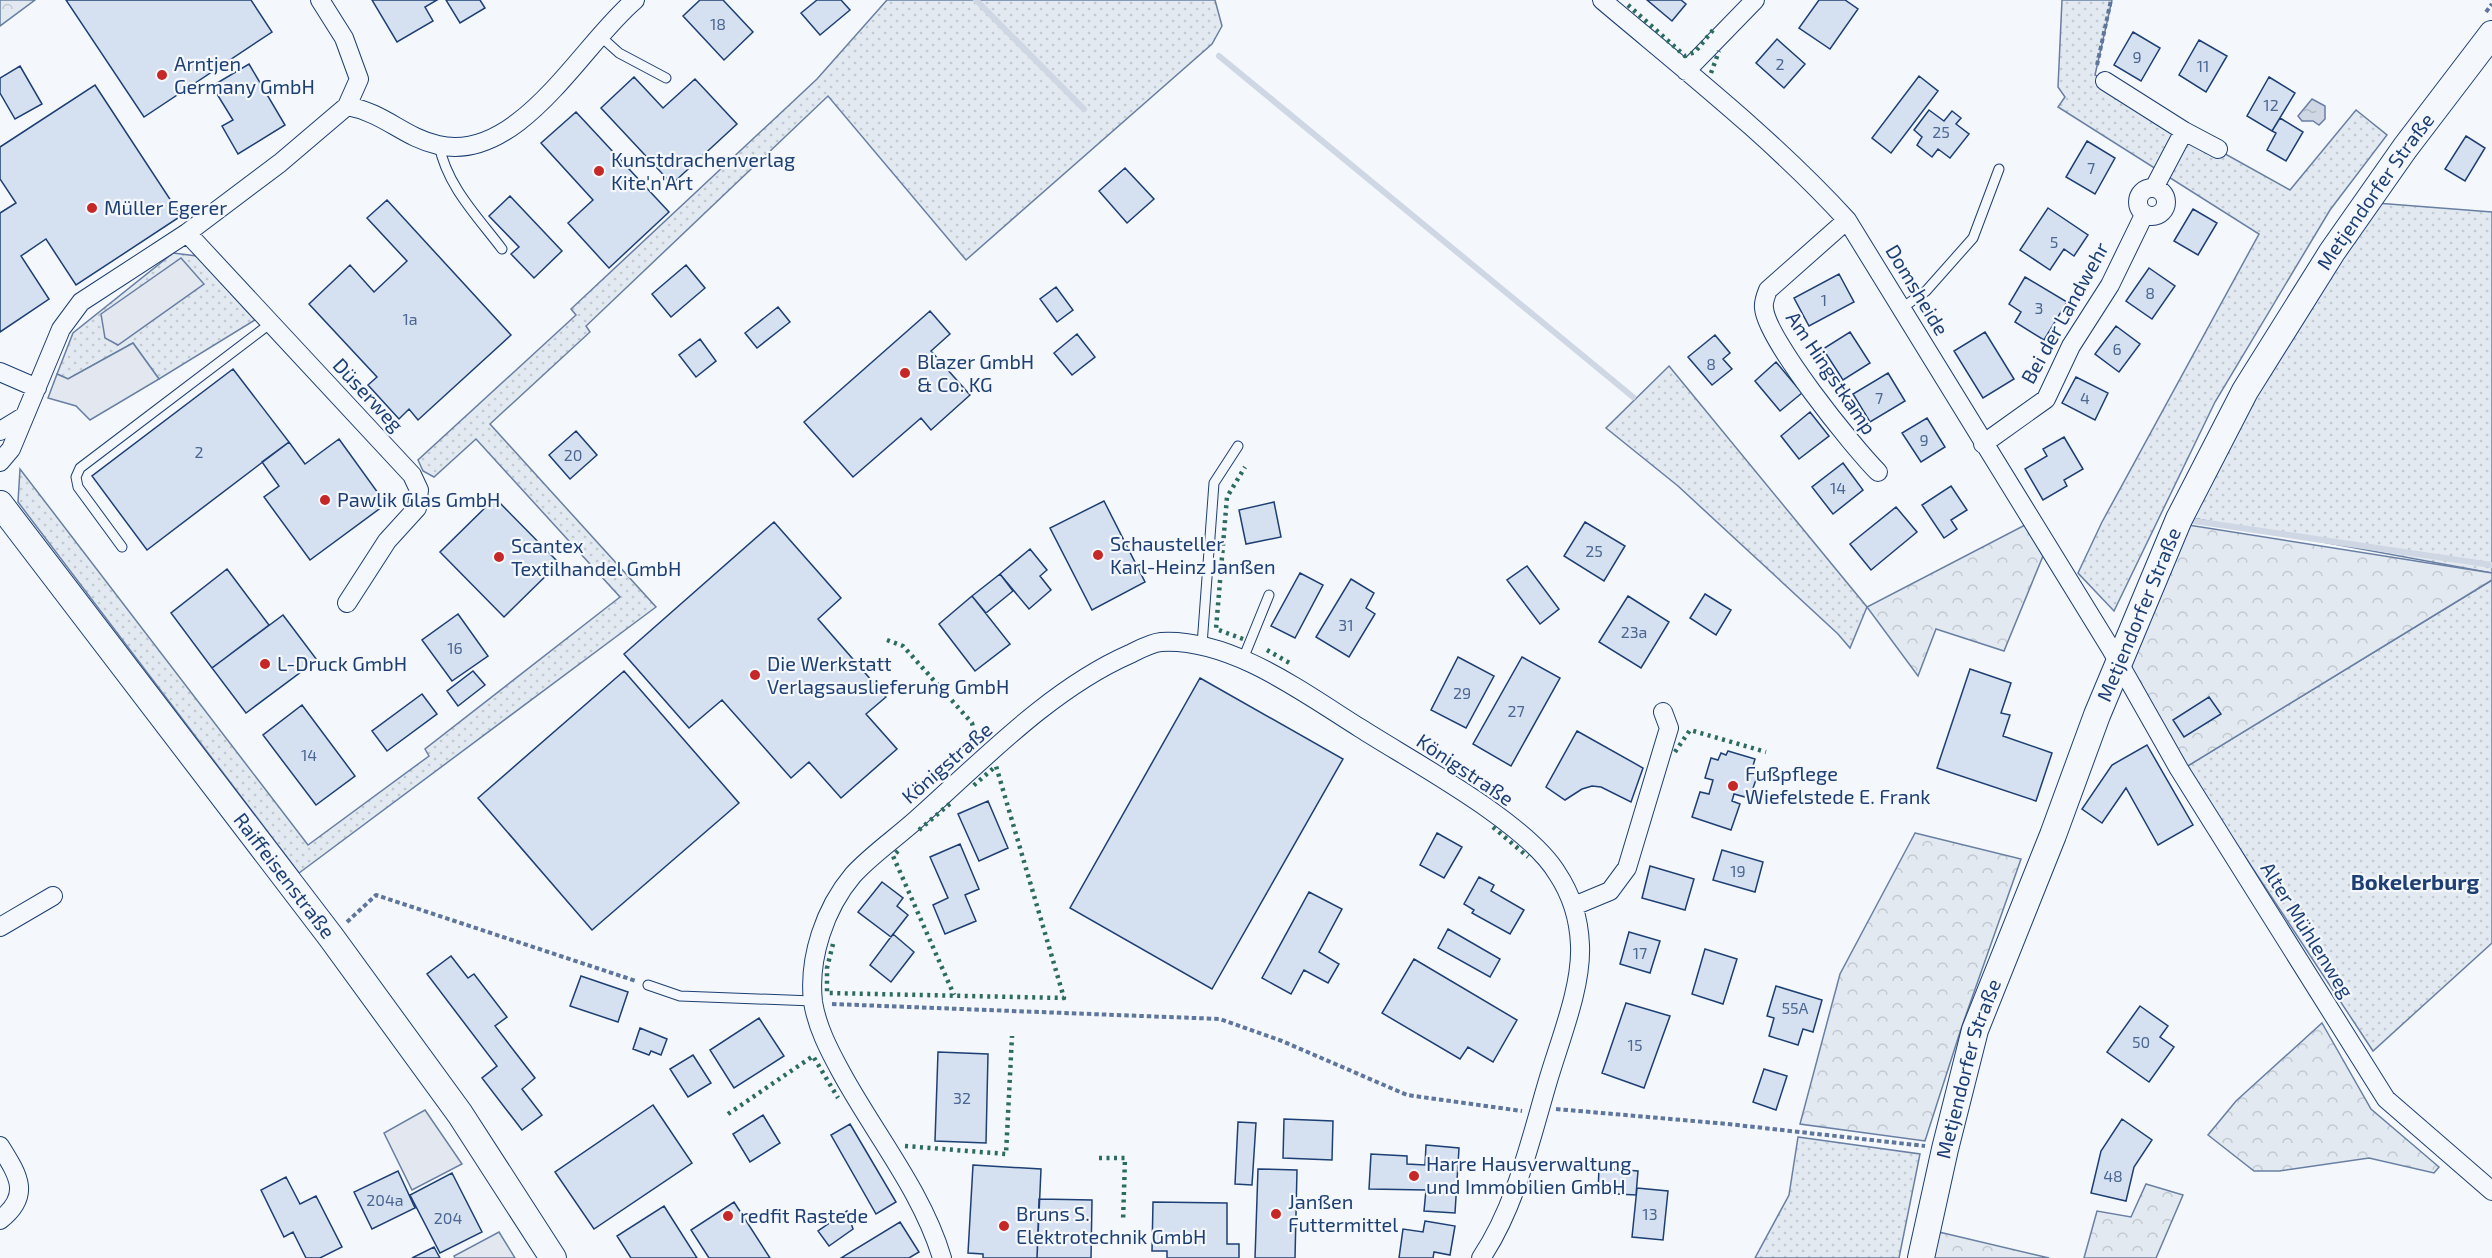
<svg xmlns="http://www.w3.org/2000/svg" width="2492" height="1258" font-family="'Exo 2',sans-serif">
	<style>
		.grass { fill: url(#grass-dots); stroke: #687fa3; stroke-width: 1.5 }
		.forest { fill: url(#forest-crowns); stroke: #687fa3; stroke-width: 1.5 }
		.parking { fill: #e3e8f0; stroke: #687fa3; stroke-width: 1.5 }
		.water { fill: url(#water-ripples); stroke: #687fa3; stroke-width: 1.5 }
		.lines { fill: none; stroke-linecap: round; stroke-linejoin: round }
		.stream { stroke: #cfd7e4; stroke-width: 6 }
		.building { fill: #d5e0f0; stroke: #1d3f73; stroke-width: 1.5 }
		.lane-casing { stroke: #1d3f73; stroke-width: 11 }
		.street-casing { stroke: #1d3f73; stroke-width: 20 }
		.secondary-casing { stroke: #1d3f73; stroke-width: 28 }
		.path { stroke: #5e769c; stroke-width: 4; stroke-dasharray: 4.5 3; stroke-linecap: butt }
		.lane { stroke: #f4f7fb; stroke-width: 9 }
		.street { stroke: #f4f7fb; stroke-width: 18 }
		.secondary { stroke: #f4f7fb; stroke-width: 26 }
		.hedge { stroke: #2c6c60; stroke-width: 4.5; stroke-dasharray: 3 4.5; stroke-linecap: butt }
		.poi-dot { fill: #c62828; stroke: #f4f7fb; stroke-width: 2 }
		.labels { text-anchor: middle; stroke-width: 4.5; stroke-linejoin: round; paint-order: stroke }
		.number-label { font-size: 16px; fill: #4b6792 }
		.poi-label { font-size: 20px; fill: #1d3f73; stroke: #f4f7fb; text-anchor: start }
		.street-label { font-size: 20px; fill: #1d3f73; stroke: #f4f7fb }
		.quarter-label { font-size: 22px; font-weight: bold; fill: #1d3f73; stroke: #f4f7fb }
	</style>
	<defs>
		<pattern id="grass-dots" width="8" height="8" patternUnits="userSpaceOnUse" patternTransform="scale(1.5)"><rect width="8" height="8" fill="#e3e9f0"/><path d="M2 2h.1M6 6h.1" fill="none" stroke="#c2c9d1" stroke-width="1.8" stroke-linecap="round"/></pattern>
		<pattern id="forest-crowns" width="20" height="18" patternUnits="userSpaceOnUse" patternTransform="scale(1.5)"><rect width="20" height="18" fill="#e3e9f0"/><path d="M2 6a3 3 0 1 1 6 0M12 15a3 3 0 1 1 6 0" fill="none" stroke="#c2c9d1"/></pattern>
		<pattern id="water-ripples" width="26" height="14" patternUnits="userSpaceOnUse" patternTransform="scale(1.5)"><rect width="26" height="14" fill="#cfd7e4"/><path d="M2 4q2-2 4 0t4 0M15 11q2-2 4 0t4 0" fill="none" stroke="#b1bac7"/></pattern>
	</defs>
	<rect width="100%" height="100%" fill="#f4f7fb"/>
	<path class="grass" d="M887 0H1215L1222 26 1212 44 966 260 828 96 586 326 590 332 490 424 656 607 299 873 18 502 20 469 308 845 429 756 425 749 620 597 476 439 434 477 423 471 418 460 576 315 571 309 817 79Z
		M2062 0H2112L2095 75 2184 131 2290 190 2356 110 2387 135 2330 210 2215 402 2114 611 2078 573 2102 522 2259 234 2058 107 2065 97 2058 87Z
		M2376 203 2492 212V573L2186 517 2252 393Z
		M173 253 197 256 255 320 159 379 133 343 68 379 57 374 73 333Z
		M1669 366 1867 607 1850 648 1838 634 1678 486 1606 428Z
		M2492 580V943L2373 1051 2186 767Z
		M1798 1137 1920 1154 1899 1258H1755L1789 1195Z"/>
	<path class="forest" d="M0 0H35L0 26Z
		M2182 524 2492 573V580L2186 767 2130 666Z
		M2025 525 2043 556 2004 651 1936 629 1918 676 1867 607Z
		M1915 833 2021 859 1961 1029 1925 1141 1800 1124 1840 974Z
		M2322 1023 2371 1109 2439 1167 2434 1173 2369 1158 2279 1171H2254L2208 1135 2236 1101Z
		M2146 1184 2183 1195 2156 1258H2084L2097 1211 2131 1217Z
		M1939 1232 2049 1258H1933Z"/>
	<path class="parking" d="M181 258 204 284 118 345 105 338 101 314Z
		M133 343 159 379 90 420 76 406 48 398 57 374 68 379Z
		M425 1110 462 1164 412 1190 384 1133Z
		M499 1232 515 1258H455L454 1256Z"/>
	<path class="water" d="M2312 99 2325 106V119L2319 125 2313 121H2302L2298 116Z"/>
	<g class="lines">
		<path class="stream" d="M976 0 1084 109
			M1219 56 1633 397
			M2187 520 2492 565"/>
	</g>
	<path class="building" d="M66 0H251L272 32 144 117Z
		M372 0H437L425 7 433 21 397 42Z
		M446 0H480L485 8 460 23Z
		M700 0H723L753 32 724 60 683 16Z
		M817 0H841L850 10 820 35 801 13Z
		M1647 0H1681L1686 4 1672 21Z
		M1819 0H1845L1858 9 1830 49 1799 28Z
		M2133 32 2160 48 2141 81 2114 65Z
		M1777 39 1805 64 1784 88 1756 63Z
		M2199 40 2227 56 2206 92 2179 75Z
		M249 64 285 125 238 154 222 126 233 120 212 86Z
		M20 66 42 104 15 119 0 93V78Z
		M1919 76 1938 91 1891 153 1872 138Z
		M634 77 663 108 695 79 737 124 672 184 601 108Z
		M2269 77 2295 93 2272 131 2247 116Z
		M95 85 181 216 76 285 46 239 21 256 49 299 0 332V213L16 203 0 179V147Z
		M1929 110 1944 121 1952 111 1961 118 1956 124 1969 134 1950 158 1938 149 1932 157 1917 145 1922 137 1914 130Z
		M576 112 669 212 609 268 568 223 593 200 541 143Z
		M2280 118 2303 132 2286 161 2267 150 2276 133 2272 131Z
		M2466 136 2485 148 2465 181 2445 169Z
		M2087 141 2115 158 2095 194 2066 177Z
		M1125 168 1154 199 1127 223 1099 191Z
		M510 196 562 251 534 278 511 254 519 247 489 216Z
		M387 200 511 335 418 420 409 409 399 419 368 385 377 377 309 304 350 265 374 292 407 261 367 218Z
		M2048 208 2088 235 2074 256 2064 249 2050 270 2020 250Z
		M2193 209 2217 223 2198 255 2174 241Z
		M686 265 705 288 671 317 652 294Z
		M2149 268 2175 286 2152 319 2126 301Z
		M1839 274 1854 302 1809 326 1794 298Z
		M2025 277 2067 302 2044 340 2015 322 2021 312 2009 304Z
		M1056 287 1073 310 1057 322 1040 299Z
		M778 307 790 322 757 348 745 333Z
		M930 311 950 334 931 351 970 395 931 430 921 418 853 477 804 422Z
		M2116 326 2140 344 2119 372 2095 354Z
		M1850 332 1870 363 1843 380 1823 349Z
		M1985 332 2014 379 1983 398 1954 351Z
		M1077 334 1095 357 1072 375 1054 353Z
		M1715 335 1730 353 1723 359 1732 369 1712 385 1688 357Z
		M700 339 716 361 696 377 679 355Z
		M1776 362 1802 393 1780 411 1755 381Z
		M233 369 289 442 147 550 92 476Z
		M1888 373 1905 401 1870 422 1853 394Z
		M2076 377 2108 393 2095 420 2062 403Z
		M1810 412 1829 436 1799 459 1781 436Z
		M1927 418 1945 447 1921 462 1902 433Z
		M576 431 597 455 570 479 549 455Z
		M2064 437 2083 469 2064 480 2067 486 2043 500 2025 469 2047 456 2043 449Z
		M339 439 386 504 310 560 264 497 279 486 262 462 289 442 305 464Z
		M1843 463 1863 490 1833 514 1812 487Z
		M1951 486 1967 510 1951 520 1957 529 1944 538 1922 505Z
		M495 498 559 563 504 617 440 552Z
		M1104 501 1145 582 1092 610 1050 528Z
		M1274 502 1281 537 1246 544 1239 510Z
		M1896 507 1917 532 1871 570 1850 544Z
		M774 522 841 598 818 619 886 697 866 714 897 749 841 798 809 762 791 778 722 700 689 728 624 654Z
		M1585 522 1625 546 1604 581 1564 556Z
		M1030 549 1047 570 1040 576 1051 590 1029 609 1000 574Z
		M1527 566 1559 609 1540 624 1507 580Z
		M227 569 269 625 212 668 171 613Z
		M1300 573 1323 585 1295 638 1271 626Z
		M1000 574 1013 591 986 613 972 596Z
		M1351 579 1374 593 1366 608 1375 614 1349 657 1316 637Z
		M1705 594 1731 610 1716 635 1690 618Z
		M972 596 1010 644 975 671 939 624Z
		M1628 596 1669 622 1641 668 1599 642Z
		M458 614 488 656 452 681 422 640Z
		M283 615 317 660 246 713 212 668Z
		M1458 657 1494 676 1466 728 1431 710Z
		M1522 657 1560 678 1511 766 1473 744Z
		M1970 669 2011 683 2001 713 2010 715 2003 736 2052 753 2036 801 1937 768Z
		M473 671 485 685 458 706 447 691Z
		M624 671 739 803 592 930 478 798Z
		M1200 678 1343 759 1212 989 1070 908Z
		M422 694 437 714 387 751 372 731Z
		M2209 697 2221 714 2184 737 2173 720Z
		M302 705 355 776 316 805 263 735Z
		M1577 731 1643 768 1631 802 1601 787 1592 786 1582 789 1565 800 1546 787Z
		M2147 745 2193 825 2158 845 2126 788 2102 823 2082 809 2112 765Z
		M1728 751 1755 759 1752 769 1759 771 1751 794 1746 793 1745 797 1734 794 1732 801 1740 804 1731 830 1692 817 1700 792 1709 794 1713 780 1705 778 1711 758 1718 760 1721 753 1726 755Z
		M988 801 1008 848 979 861 958 814Z
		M1437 833 1462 847 1444 878 1420 865Z
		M960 844 979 889 965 895 976 921 945 934 933 905 948 898 930 857Z
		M1722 850 1763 862 1755 892 1713 880Z
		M1650 866 1694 879 1685 910 1642 898Z
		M1479 877 1494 885 1491 891 1524 910 1510 934 1472 913 1474 910 1464 904Z
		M882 882 903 898 897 906 908 915 891 937 858 912Z
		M1309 892 1342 909 1319 952 1339 964 1328 983 1304 970 1291 994 1262 978Z
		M1448 929 1500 959 1490 977 1438 948Z
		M1629 932 1660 941 1650 973 1620 964Z
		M893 934 914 952 891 982 870 965Z
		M1705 949 1737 959 1723 1004 1692 994Z
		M451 956 468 978 474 974 507 1017 495 1026 535 1078 522 1089 542 1115 522 1130 482 1078 497 1066 427 974Z
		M1414 959 1517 1020 1493 1062 1468 1047 1460 1059 1382 1013Z
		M581 976 628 992 618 1022 570 1006Z
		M1776 986 1822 1000 1813 1032 1803 1029 1798 1045 1769 1036 1774 1018 1767 1016Z
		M1626 1003 1670 1016 1644 1088 1602 1073Z
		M2140 1006 2168 1026 2160 1037 2174 1047 2149 1082 2107 1052Z
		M759 1018 784 1056 734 1088 710 1050Z
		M640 1028 667 1039 661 1055 651 1051 649 1055 633 1049Z
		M938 1052 988 1054 986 1143 935 1141Z
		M693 1055 711 1083 688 1097 670 1069Z
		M1764 1069 1787 1076 1776 1110 1753 1102Z
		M653 1105 692 1163 594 1229 555 1172Z
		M763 1115 780 1143 750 1162 733 1134Z
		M1284 1119 1333 1121 1332 1160 1283 1158Z
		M2122 1119 2152 1140 2134 1167 2126 1201 2091 1193 2101 1151Z
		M1238 1122 1256 1123 1252 1185 1235 1184Z
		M850 1124 896 1202 876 1214 831 1135Z
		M1426 1145 1459 1148 1455 1213 1424 1211 1426 1190 1369 1189 1371 1154 1407 1156V1164L1425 1165Z
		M973 1165 1041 1169 1037 1258H983V1254L968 1253Z
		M1599 1168 1638 1171 1636 1195 1598 1193Z
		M1258 1169 1297 1170 1295 1258H1255Z
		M398 1171 415 1208 372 1229 354 1192Z
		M452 1173 482 1232 440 1253 410 1195Z
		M286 1177 300 1204 316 1196 342 1247 320 1258H306L293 1232 284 1237 261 1190Z
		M1637 1188 1668 1191 1663 1240 1632 1237Z
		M1039 1199 1092 1200 1091 1258H1037Z
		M734 1202 770 1258H709L691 1230Z
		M1153 1202 1227 1203V1244H1239V1258H1167V1251H1152Z
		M664 1206 697 1258H631L617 1236Z
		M847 1211 853 1229 829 1246 818 1231Z
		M1425 1221 1455 1226 1450 1255 1434 1252 1433 1258H1399L1403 1229 1423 1232Z
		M900 1222 919 1252 909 1258H841Z
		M434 1247 440 1258H412Z"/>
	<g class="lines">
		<g class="lane-casing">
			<path id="lane" d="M599 35 619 53 666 78
				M439 145C447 186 477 216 502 249
				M1902 308 1926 291 1973 238 1999 169
				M122 547 78 487 76 477 80 468 271 323
				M1202 645 1214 483 1238 446
				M1243 659 1269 595
				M648 985 680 996 813 1001"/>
		</g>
		<g class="street-casing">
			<path id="street" d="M1602 0C1686 71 1773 139 1847 220L2111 649 2179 769 2386 1099 2492 1191
				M1686 71 1755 0
				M2105 81 2184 131
				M347 106C385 113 403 137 438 145 519 164 582 44 635 0
				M2138 202a14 14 0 1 1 28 0a14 14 0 1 1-28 0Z
				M2154 188 2184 131 2218 149
				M1847 220 1768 290C1766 295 1763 302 1764 308 1766 339 1853 447 1878 472
				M187 233 412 475 419 490 417 508 387 541 347 603
				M0 372 37 388
				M0 431 23 417
				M1983 444 2046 399 2071 346 2110 285 2144 215
				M0 462 11 449 61 329 81 302 187 233 280 163 347 106 359 79 344 38 320 0
				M1574 906 1610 891 1627 868 1669 728 1663 712
				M0 927 53 896
				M0 1146C18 1175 32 1195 0 1220
				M942 1258C922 1191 874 1133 841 1072 829 1050 817 1027 813 1002 808 958 825 908 853 875 871 855 896 838 917 819 981 762 1050 689 1130 654 1140 649 1151 643 1161 642 1231 638 1304 693 1360 728 1413 762 1526 822 1557 873 1571 894 1579 919 1580 945 1582 988 1559 1042 1547 1084 1530 1142 1515 1208 1481 1258"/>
		</g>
		<g class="secondary-casing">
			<g id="secondary">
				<path id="s1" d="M0 504 331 937 460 1114 553 1258"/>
				<path id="s2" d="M1921 1258 1945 1149 1975 1030 2053 835 2097 715 2179 519 2245 391 2332 252 2405 148 2492 34"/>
			</g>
		</g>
		<path class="path" d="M2486 12 2492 4
			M2097 65 2111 0
			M347 922 376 895 636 981
			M832 1004 1220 1019 1282 1041 1407 1095 1522 1111
			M1556 1109 1728 1124 1925 1146"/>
		<use href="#lane" class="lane"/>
		<use href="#street" class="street"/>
		<use href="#secondary" class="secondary"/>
		<path class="hedge" d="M1628 5 1685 56 1695 52 1713 30
			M1711 73 1719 51
			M1243 639 1216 629 1227 497 1245 467
			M887 640 903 646 972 723 975 736 957 754
			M1267 650 1293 665
			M1675 752 1690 730 1766 752
			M1493 827 1528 857
			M919 830 953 801
			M898 851 893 856 954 995
			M833 944 827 968V993L1064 998 996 766 973 786
			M728 1114 813 1056 838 1098
			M905 1146 1006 1154 1012 1036
			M1099 1158H1125L1123 1222"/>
	</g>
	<g class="poi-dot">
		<circle cx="162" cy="75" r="6"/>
		<circle cx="599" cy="171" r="6"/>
		<circle cx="92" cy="208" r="6"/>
		<circle cx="905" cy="373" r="6"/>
		<circle cx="325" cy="500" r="6"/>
		<circle cx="1098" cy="555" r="6"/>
		<circle cx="499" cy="557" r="6"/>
		<circle cx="265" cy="664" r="6"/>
		<circle cx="755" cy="675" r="6"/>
		<circle cx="1733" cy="786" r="6"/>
		<circle cx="1414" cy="1176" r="6"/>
		<circle cx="1276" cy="1214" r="6"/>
		<circle cx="728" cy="1216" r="6"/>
		<circle cx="1004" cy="1226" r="6"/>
	</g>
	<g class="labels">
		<g class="number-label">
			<text x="718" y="30">18</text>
			<text x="2137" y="63">9</text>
			<text x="1780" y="70">2</text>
			<text x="2203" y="72">11</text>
			<text x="2271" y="111">12</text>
			<text x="1941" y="138">25</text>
			<text x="2091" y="174">7</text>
			<text x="2054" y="248">5</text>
			<text x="2150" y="299">8</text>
			<text x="1824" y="306">1</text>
			<text x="2039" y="314">3</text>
			<text x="410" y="325">1a</text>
			<text x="2117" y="355">6</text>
			<text x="1711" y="370">8</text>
			<text x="1879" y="404">7</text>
			<text x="2085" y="404">4</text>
			<text x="1924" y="446">9</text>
			<text x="199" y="458">2</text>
			<text x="573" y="461">20</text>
			<text x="1838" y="494">14</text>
			<text x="1594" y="557">25</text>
			<text x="1346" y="631">31</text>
			<text x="1634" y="638">23a</text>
			<text x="455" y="654">16</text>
			<text x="1462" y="699">29</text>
			<text x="1516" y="717">27</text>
			<text x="309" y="761">14</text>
			<text x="1738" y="877">19</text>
			<text x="1640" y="959">17</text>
			<text x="1795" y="1014">55A</text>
			<text x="2141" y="1048">50</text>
			<text x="1635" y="1051">15</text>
			<text x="962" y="1104">32</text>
			<text x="2113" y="1182">48</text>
			<text x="385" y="1206">204a</text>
			<text x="1650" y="1220">13</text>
			<text x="448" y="1224">204</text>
		</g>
		<g class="poi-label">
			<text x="174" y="71">Arntjen<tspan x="174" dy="23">Germany GmbH</tspan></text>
			<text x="611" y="167">Kunstdrachenverlag<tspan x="611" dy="23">Kite'n'Art</tspan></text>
			<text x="104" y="215">Müller Egerer</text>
			<text x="917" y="369">Blazer GmbH<tspan x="917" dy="23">&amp; Co. KG</tspan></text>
			<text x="337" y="507">Pawlik Glas GmbH</text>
			<text x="1110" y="551">Schausteller<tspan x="1110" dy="23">Karl-Heinz Janßen</tspan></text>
			<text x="511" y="553">Scantex<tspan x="511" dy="23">Textilhandel GmbH</tspan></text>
			<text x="277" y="671">L-Druck GmbH</text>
			<text x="767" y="671">Die Werkstatt<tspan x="767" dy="23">Verlagsauslieferung GmbH</tspan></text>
			<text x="1745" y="781">Fußpflege<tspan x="1745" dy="23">Wiefelstede E. Frank</tspan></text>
			<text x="1426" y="1171">Harre Hausverwaltung<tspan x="1426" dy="23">und Immobilien GmbH</tspan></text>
			<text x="1288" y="1209">Janßen<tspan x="1288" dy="23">Futtermittel</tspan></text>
			<text x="1016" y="1221">Bruns S.<tspan x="1016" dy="23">Elektrotechnik GmbH</tspan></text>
			<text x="740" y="1223">redfit Rastede</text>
		</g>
		<g class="street-label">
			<text dy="7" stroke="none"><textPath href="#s2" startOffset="1167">Metjendorfer Straße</textPath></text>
			<text transform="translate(1917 290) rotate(59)" y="7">Domsheide</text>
			<text transform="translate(2065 313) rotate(-61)" y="7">Bei der Landwehr</text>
			<text transform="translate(1831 373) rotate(56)" y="7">Am Hingstkamp</text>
			<text transform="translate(368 395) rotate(47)" y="7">Düserweg</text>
			<text dy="7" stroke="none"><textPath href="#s2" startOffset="681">Metjendorfer Straße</textPath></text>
			<text transform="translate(947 763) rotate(-41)" y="7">Königstraße</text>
			<text transform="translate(1465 770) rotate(34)" y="7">Königstraße</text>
			<text dy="7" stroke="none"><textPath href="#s1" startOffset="468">Raiffeisenstraße</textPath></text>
			<text transform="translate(2307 930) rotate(58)" y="7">Alter Mühlenweg</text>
			<text dy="7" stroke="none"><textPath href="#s2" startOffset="195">Metjendorfer Straße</textPath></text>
		</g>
		<g class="quarter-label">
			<text x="2415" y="890">Bokelerburg</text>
		</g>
	</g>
</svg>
